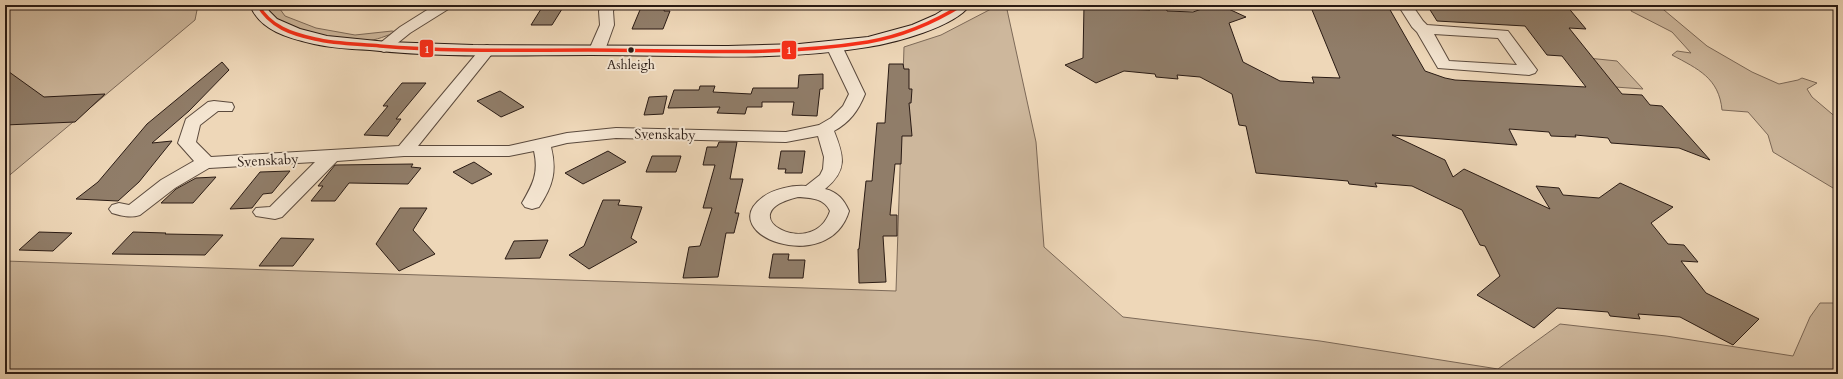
<svg xmlns="http://www.w3.org/2000/svg" width="1843" height="379" font-family="Cardo,serif">
	<style>
		.green { fill: #cdb79c; stroke: #7c6958 }
		.building { fill: #907d69; stroke: #2a1b14 }
		.lines { fill: none; stroke-linecap: round; stroke-linejoin: round }
		.street-casing { stroke: #5b4a3d; stroke-width: 2 }
		.secondary-casing { stroke: #2a1b14; stroke-width: 2 }
		.street { fill: #f4e5d1; fill-rule: evenodd }
		.secondary { fill: #f4e5d1; fill-rule: evenodd }
		.bus-1-casing { stroke: #f4e5d1; stroke-width: 6 }
		.bus-1 { stroke: #f92e18; stroke-width: 3.5 }
		.bus-dot { fill: #2a1b14; stroke: #f4e5d1; stroke-width: 1.5 }
		.labels { text-anchor: middle; stroke-width: 4; stroke-linejoin: round; paint-order: stroke }
		.bus-label { font-size: 13px; fill: #2a1b14; stroke: #f4e5d1 }
		.street-label { font-size: 14px; fill: #2a1b14; stroke: #f4e5d1 }
		.line-badge { stroke: #f4e5d1; stroke-width: 1.5 }
		.badge-label { font-size: 11px; text-anchor: middle; font-weight: bold; fill: #fff }
	</style>
	<rect width="100%" height="100%" fill="#eed7b8"/>
	<filter id="stains"><feTurbulence type="fractalNoise" baseFrequency=".005" numOctaves="4"/><feColorMatrix values="0 0 0 0 .2 0 0 0 0 .09 0 0 0 0 .02 0 0 0 .5 -.17"/></filter>
	<radialGradient id="worn" r=".72"><stop offset=".6" stop-color="#630" stop-opacity="0"/><stop offset="1" stop-color="#630" stop-opacity=".3"/></radialGradient>
	<path class="green" d="M5 5H198L195 20 5 179Z
		M265 5H277L285 16 316 28 355 35 392 31 396 32C386 36 377 40 366 41 347 43 286 29 272 15 269 12 267 8 265 5Z
		M993 5H1006L1036 142 1044 247 1123 317 1320 341 1498 369 1560 324 1666 336 1793 356 1810 317 1820 303H1838V374H5V261L896 291 904 47 941 35 991 9Z
		M1633 5 1650 9 1646 5H1658L1707 46 1752 72 1779 84 1798 80 1802 78 1817 83 1807 89 1812 97 1838 119V191L1773 152 1768 135 1748 112 1722 110C1719 78 1698 69 1672 55L1677 51 1691 53 1672 32 1631 11Z
		M1578 57 1617 61 1643 89 1601 86Z"/>
	<path class="building" d="M642 5H665L664 11H670L663 29H632Z
		M1084 5H1115L1123 9 1150 10 1149 7H1166L1167 11 1193 12 1213 5H1220L1246 17 1229 23 1243 62 1280 81 1314 83 1312 77 1340 78 1310 5 1389 8 1425 71 1445 78 1455 80 1586 87 1562 56 1547 55 1525 26 1437 21 1427 5H1566L1586 29 1569 28 1622 94 1642 95 1650 105 1662 106 1710 160 1679 148 1611 143 1608 138 1575 135 1576 137 1551 136 1549 132 1509 129 1517 145 1392 135 1445 160 1453 177 1464 169 1550 209 1536 186 1559 188 1563 195 1599 198 1620 183 1673 207 1651 223 1668 244 1684 245 1698 262 1681 261 1706 293 1759 319 1733 345 1680 317 1638 314 1640 319 1610 316 1608 312 1557 308 1534 328 1477 295 1500 276 1485 246 1480 245 1462 210 1412 186 1375 183 1377 187 1349 184 1348 181 1256 173 1246 126 1239 125 1232 94 1200 77 1177 75 1178 79 1156 77 1155 74 1124 71 1096 83 1065 65 1083 58Z
		M541 9H562L552 25H531Z
		M222 62 229 70 189 111 152 143 172 141 139 182 118 201 76 199 98 182 147 124Z
		M889 64H903L904 69H909V89H912L911 103H909L912 136H902L901 164H895L890 215H897V236H883L886 282 859 283 858 249H859L866 181H872L877 123H885Z
		M5 69 44 97 105 94 75 122 5 125Z
		M823 74V89H820L817 116 792 115 794 102H762V107H747L745 114 717 113 720 107 668 108 674 90H699L700 86H715L713 92 751 94 753 88H798L799 75Z
		M402 83H426L396 119H401L388 136 364 135 388 106H383Z
		M500 91 524 107 501 117 477 101Z
		M667 96 663 114 644 115 649 97Z
		M719 142H737L730 179H743L735 213H739L734 233H726L718 277 683 278 689 247 700 246 712 208H703L715 165H703L707 147H717Z
		M608 151 626 162 583 184 565 173Z
		M781 151H805L802 173H785L786 169H778Z
		M652 156H681L676 172H646Z
		M474 162 492 174 472 184 453 172Z
		M413 164 411 167 421 168 408 184 349 183 335 201H311L323 186H318L335 165Z
		M290 171 272 193 263 194 252 208 230 209 260 172Z
		M216 177 193 203H161L176 189 196 178Z
		M603 200H620L618 205 642 207 631 238 637 242 589 269 569 255 584 246Z
		M400 208H427L413 230 435 254 399 271 376 244Z
		M39 232 72 233 53 251 19 250Z
		M133 232 166 233 165 234 223 235 205 255 112 254Z
		M281 238 314 239 293 266H259Z
		M548 240 540 258 505 259 514 241Z
		M773 254H789L788 260H805L803 278H769Z"/>
	<g class="lines">
		<g class="street-casing">
			<path id="street" d="M435 5H452L450 8 410 33 389 50 384 52 379 50 376 47 379 44 400 27Z
				M602 5H616L613 11 614 25 605 50 602 53 597 55 592 53 589 50 600 25 599 11Z
				M1398 5H1412L1423 21 1427 25 1508 31 1537 70 1535 73 1529 75 1438 68 1417 32 1412 27ZM1434 34 1498 38 1517 65 1449 61Z
				M834 41 839 43 842 46 865 94C858 111 850 122 834 131 844 156 848 170 825 189 838 192 844 200 849 211 829 278 712 234 763 197 774 189 792 185 806 186L820 175 823 169 824 157 818 136 786 142 616 138 567 143 551 147C557 171 553 186 539 207L532 209 525 207 522 203C533 184 539 173 534 151L509 156H404L337 161 282 217 275 219 256 216 253 212 256 208 270 207 315 162 209 168 175 188 140 215C130 218 122 216 112 213L109 209 112 205 119 203 129 205 161 180 194 161 178 143 186 119 208 102 214 101 232 103 234 107 232 111H218L200 125 196 142 211 157 399 146 482 47 487 45 492 47 495 50 418 146H509L567 133 616 128 786 132 819 125 831 118 843 106 849 94 826 46 829 43ZM798 197C811 198 824 198 830 211 813 262 726 214 798 197Z"/>
		</g>
		<g class="secondary-casing">
			<path id="secondary" d="M250 5H266L269 11 277 19 300 29 327 36 387 42 473 45 728 46 799 44 868 37 912 25 935 15 951 5H970C955 27 894 43 868 47 777 62 683 55 591 55 517 55 443 58 370 50 351 49 332 48 314 44 289 38 260 31 250 5Z"/>
		</g>
		<use href="#street" class="street"/>
		<use href="#secondary" class="secondary"/>
		<g class="bus-1-casing">
			<path id="bus-1" d="M258 5C270 27 292 34 315 39 336 44 359 44 380 46 449 52 519 50 588 50 681 50 775 57 868 42 902 36 933 23 962 5"/>
		</g>
		<use href="#bus-1" class="bus-1"/>
	</g>
	<circle class="bus-dot" cx="631" cy="50" r="3.5"/>
	<g class="labels">
		<g class="bus-label">
			<text x="631" y="69">Ashleigh</text>
		</g>
		<g class="street-label">
			<text transform="translate(665 134) rotate(1)" y="5">Svenskaby</text>
			<text transform="translate(268 160) rotate(-3)" y="5">Svenskaby</text>
		</g>
	</g>
	<g class="line-badge">
		<rect x="419" y="39" width="15" height="19" rx="4" fill="#f92e18"/>
		<rect x="781" y="40" width="16" height="20" rx="4" fill="#f92e18"/>
	</g>
	<g class="badge-label">
		<text x="427" y="53">1</text>
		<text x="789" y="54">1</text>
	</g>
	<rect width="1843" height="379" fill="none" stroke="#eed7b8" stroke-width="20"/>
	<rect x="6" y="6" width="1831" height="367" fill="none" stroke="#2a1b14" stroke-width="2"/>
	<rect x="10" y="10" width="1823" height="359" fill="none" stroke="#2a1b14"/>
	<rect width="100%" height="100%" filter="url(#stains)"/>
	<rect width="100%" height="100%" fill="url(#worn)"/>
</svg>
